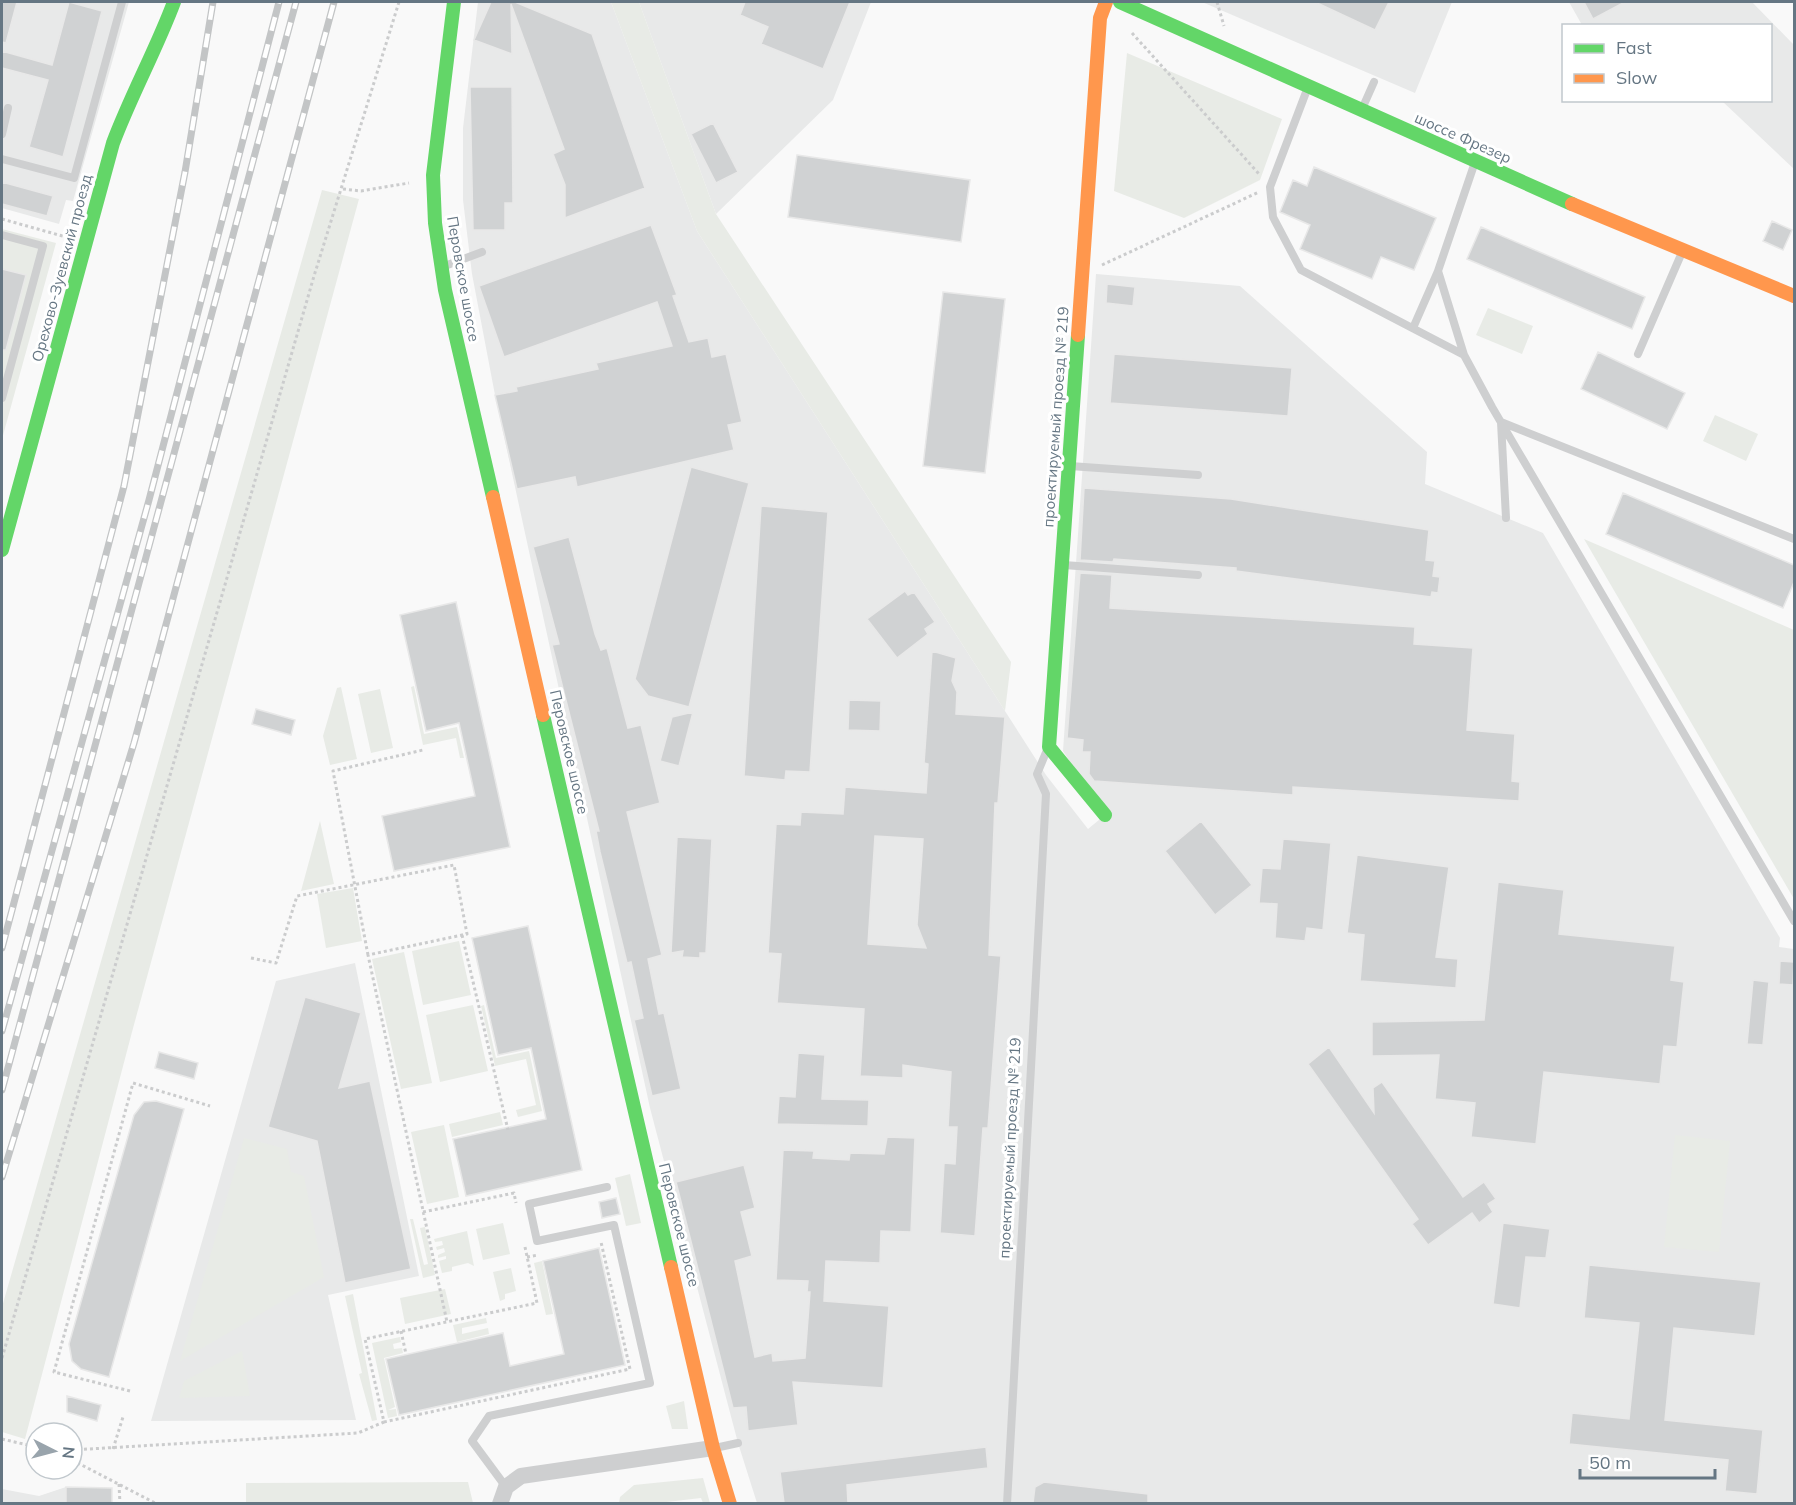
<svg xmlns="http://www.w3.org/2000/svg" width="1796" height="1505" font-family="Mulish,sans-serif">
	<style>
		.built { fill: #e8e9e9 }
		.green { fill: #e8ebe6 }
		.building { fill: #d0d2d3; stroke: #e8e8e8; stroke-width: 1.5; fill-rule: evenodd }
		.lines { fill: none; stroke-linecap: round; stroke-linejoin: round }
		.path { stroke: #cbcccd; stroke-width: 3; stroke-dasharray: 3 3; stroke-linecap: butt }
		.lane { stroke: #cecfd0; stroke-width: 8 }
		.street { stroke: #cecfd0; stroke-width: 16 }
		.fast { stroke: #63d668; stroke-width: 14 }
		.slow { stroke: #ff974d; stroke-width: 14 }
		.rail-casing { stroke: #c3c5c6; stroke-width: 7 }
		.rail { stroke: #fff; stroke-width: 4.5; stroke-dasharray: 14; stroke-linecap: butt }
		.labels { text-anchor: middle; stroke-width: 6; stroke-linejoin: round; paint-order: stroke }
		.street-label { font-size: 15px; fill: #657683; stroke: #fff }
	</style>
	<rect width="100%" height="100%" fill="#f9f9f9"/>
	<path class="built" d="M2 2H129L73 201 66 200 59 224 2 208Z
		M478 2H611L697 231 1046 775 1088 829 1105 815 1063 751 1096 274 1240 286 1427 452 1425 484 1543 533 1780 938 1779 947 1794 949V1503H757L738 1443 650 1108 495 395 472 274 463 200V128Z
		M639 2H871L833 100 716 214Z
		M1202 2H1452L1415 93Z
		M1569 2H1752L1794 45V169L1722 101 1770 100V26L1582 25Z
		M355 963 419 1276 328 1295 356 1420 151 1421 276 981Z
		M66 1487 112 1488V1503H2V1489L39 1496Z"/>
	<path class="green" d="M611 2H639L716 214 1011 662 1005 711 697 231Z
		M1127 53 1282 119 1260 180 1184 218 1114 191Z
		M322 190 359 199 132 1032 25 1439 2 1432V1307Z
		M2 229 56 243 2 439Z
		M1488 308 1533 326 1522 354 1476 335Z
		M1715 415 1758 434 1746 461 1703 441Z
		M1584 539 1794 630V899Z
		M414 686 424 734 457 727 464 758H460L456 738 423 745 411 687Z
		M341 687 357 759 330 765 323 736 337 688Z
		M380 689 393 748 371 753 358 694Z
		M320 821 334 884 301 891Z
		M353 888 362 941 326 948 317 894Z
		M459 941 471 995 423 1005 412 951Z
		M404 952 432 1083 401 1089 372 959Z
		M473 1005 488 1071 440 1082 426 1015Z
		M484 1005 496 1058 529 1051 542 1111 518 1117 516 1110 536 1105 526 1059 495 1066 481 1006Z
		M500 1112 503 1125 452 1137 449 1124Z
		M444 1125 459 1197 427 1204 411 1132Z
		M1675 1135 1730 1141 1719 1252 1664 1247Z
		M244 1138 287 1149 291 1172 304 1176 324 1277 180 1361Z
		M630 1174 641 1223 626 1226 615 1178Z
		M410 1219H413L424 1265 428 1264 420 1228 425 1227 435 1275 423 1278Z
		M503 1223 510 1254 483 1260 476 1229Z
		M467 1231 474 1266 468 1263 452 1267V1271L442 1273 439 1261 446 1259V1256L438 1258V1255L445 1252 444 1248 437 1250 436 1247 443 1245 442 1241 435 1242 434 1239Z
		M542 1261 553 1314 546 1315 534 1263Z
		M511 1268 516 1291 505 1294V1299L500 1301 493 1272Z
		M445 1289 451 1314 405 1324 400 1298Z
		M353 1294 377 1420 372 1421 359 1374 362 1373 345 1296Z
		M486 1318 487 1323 462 1328V1334L488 1328 489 1334 457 1342 453 1325Z
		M400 1337 401 1342 393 1344 394 1349 402 1348 403 1353 384 1358 395 1407 388 1410 396 1409 397 1416 388 1418 372 1343Z
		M242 1351 250 1396 179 1398 184 1381Z
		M684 1401 688 1429H672L666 1406Z
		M703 1478 710 1503H703L701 1498 658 1503H619L620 1497 634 1485Z
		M468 1482 473 1503H246V1483Z"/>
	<path class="building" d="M2 2H17L6 43 2 42Z
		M69 2 102 11 63 157 29 147 48 80 2 68V51L52 65Z
		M491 2H515L592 34 645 188 565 218V185L553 154 564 149 511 4 512 54 474 40Z
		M745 2H850L823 69 761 44 768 27 740 15Z
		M1315 2H1389L1375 30Z
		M1584 2H1625L1593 19Z
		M470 87H512L513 203H505V230H473Z
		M713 123 738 172 716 183 691 134Z
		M797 155 970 180 961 242 788 217Z
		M1314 167 1436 218 1414 270 1381 257 1372 279 1300 249 1310 225 1280 212 1293 180 1307 186Z
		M2 182 53 196 47 216 2 204Z
		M1772 221 1792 230 1783 250 1763 241Z
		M651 225 677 295 673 296 689 342 708 338 712 357 726 354 742 422 728 425 734 450 577 487 575 477 517 489 495 395 517 391 516 387 598 369 596 363 672 346 657 302 504 357 479 286Z
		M1481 227 1645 297 1632 329 1467 259Z
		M2 269 26 275 6 350H2Z
		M1107 284 1135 287 1133 306 1106 303Z
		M943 292 1005 299 985 473 923 466Z
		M1598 352 1685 393 1667 429 1581 389Z
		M1114 354 1292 368 1288 416 1110 403Z
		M691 467 749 483 689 707 648 696 635 679Z
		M1084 488 1231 499 1429 530 1426 560 1435 561 1433 576 1440 577 1438 593 1432 592 1431 597 1236 571V568L1114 559 1113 562 1080 560Z
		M1623 493 1794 565V582L1783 608 1606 534Z
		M761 506 828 512 810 772 786 771 785 780 744 776Z
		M569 537 595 634 601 650 607 648 628 728 641 725 660 803 627 812 662 955 648 959 659 1014 664 1013 681 1089 652 1096 634 1020 643 1018 631 962 627 963 600 852 596 831H599L552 645 559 644 533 547Z
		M1080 573 1112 575 1110 608 1415 627 1414 644 1473 648 1467 730 1515 734 1512 781 1520 782 1519 801 1293 787V795L1094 781 1089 774 1090 752H1082L1083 740 1067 738Z
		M905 591 908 595 914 592 935 622 925 629 928 634 897 658 867 619Z
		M456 602 510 847 394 871 382 816 475 796 459 723 426 731 400 615Z
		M932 651 956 658 952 681 957 692 956 714 1005 717 998 803H995L989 955 1001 956 988 1128H983L975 1236 940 1233 944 1163 955 1164 957 1127H948L951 1072 903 1065V1078L860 1076 864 1009 777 1003 781 954 768 953 776 824 800 825 801 812 843 814 845 787 926 793 928 764 924 763ZM875 836 923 839 917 925 926 948 868 944Z
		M849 700 881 701 880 731 848 730Z
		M256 709 295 720 291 735 252 724Z
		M693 712 679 766 660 761 672 717Z
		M1201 821 1252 885 1215 915 1165 851Z
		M677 837 712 839 706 953H700V958L682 957 683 951 671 953Z
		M1283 839 1331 843 1323 930 1307 928 1305 941 1275 938 1277 904 1259 903 1262 868 1280 869Z
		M1357 855 1449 867 1436 957 1458 959 1456 988 1360 981 1364 935 1347 933Z
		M1498 882 1564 890 1559 934 1675 946 1671 980 1684 982 1677 1047 1664 1046 1660 1084 1544 1072 1536 1144 1471 1137 1475 1103 1435 1099 1439 1055 1372 1056V1022L1484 1020Z
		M528 926 582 1170 466 1196 453 1139 546 1119 531 1048 498 1055 472 938Z
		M1780 961 1794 962 1793 985 1779 984Z
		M1753 980 1769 982 1763 1045 1747 1044Z
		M305 997 361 1013 339 1088 370 1081 411 1269 345 1283 317 1141 268 1127Z
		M1329 1047 1374 1113 1373 1088 1382 1082 1463 1197 1484 1182 1496 1199 1488 1204 1493 1212 1479 1223 1472 1213 1428 1245 1412 1224 1418 1219 1308 1064Z
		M159 1052 198 1063 194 1079 155 1068Z
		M798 1053 825 1055 822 1099 869 1100 868 1126 777 1124 779 1096 795 1097Z
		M156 1101 184 1109 109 1377 81 1369 72 1361 69 1344 134 1115 144 1102Z
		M887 1137 915 1138 911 1232 881 1231 880 1263 826 1261 824 1301 889 1306 883 1388 793 1382 798 1425 748 1431 746 1407 733 1408 676 1182 744 1165 755 1208 741 1212 752 1256 735 1261 755 1357 772 1353 773 1361 805 1358 810 1292H807L808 1281 776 1280 783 1150 814 1151 813 1158 849 1160 850 1153 884 1154Z
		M616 1198 620 1214 602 1218 599 1202Z
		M1503 1223 1550 1229 1546 1258 1526 1257 1520 1308 1493 1304Z
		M599 1248 625 1365 399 1415 386 1359 503 1333 510 1366 564 1354 543 1261Z
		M1589 1265 1761 1282 1755 1336 1674 1328 1665 1420 1763 1430 1757 1494 1725 1491 1728 1460 1569 1444 1572 1413 1629 1419 1639 1323 1584 1318Z
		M67 1396 101 1405 97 1421 67 1412Z
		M986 1447 988 1468 847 1485 848 1503H784L780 1472Z
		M1044 1482 1148 1494V1503H1033L1035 1487Z
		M66 1487 112 1488V1503H66Z"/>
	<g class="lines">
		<path class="path" d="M1217 2 1224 26
			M1132 33 1260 175
			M343 189 361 191 409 183
			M2 219 66 237
			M1102 265 1259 192
			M462 935 508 1130
			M368 955 333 771 423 750
			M251 958 276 963 297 896 454 865 467 934 368 955 447 1322
			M423 1212 514 1193 516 1203
			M525 1247 537 1303 365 1339 384 1422 630 1369 601 1242
			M527 1257 538 1255
			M401 1331 406 1354
			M2 1358 314 276 399 2
			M130 1391 54 1372 133 1083 210 1106
			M2 1439 36 1447
			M113 1449 123 1417
			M72 1450 358 1433 384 1422
			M72 1460 157 1504
			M119 1484 120 1504"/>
		<path class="lane" d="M1308 87 1270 187 1273 217 1301 270 1464 355 1492 407 1794 921
			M1362 109 1374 82
			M2 134 8 108
			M2 159 74 178 122 2
			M2 235 43 246 2 398
			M442 267 482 252
			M1413 328 1438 271
			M1638 354 1683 250
			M1464 355 1438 271 1475 162
			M1070 466 1198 475
			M1506 518 1501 422 1794 539
			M1064 565 1198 575
			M715 1448 738 1443
			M506 1487 472 1441 489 1416 650 1383 614 1225 537 1241 529 1204 607 1187
			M1007 1504 1046 794 1037 774 1047 750"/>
		<path class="street" d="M500 1504 506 1487 521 1476 713 1448"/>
		<path class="fast" d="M454 2 433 175 435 223 445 290 493 497
			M1120 2 1572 204
			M1078 335 1049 747 1105 815
			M2 550 113 143C131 95 156 50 174 2
			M543 715 671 1267"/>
		<path class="slow" d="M1572 204 1794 296
			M1078 335 1100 18 1106 2
			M493 497 543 715
			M671 1267 713 1448 730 1504"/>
		<g class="rail-casing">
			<path id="rail" d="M2 948 124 486 185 172 213 2
				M2 1031 149 500 279 2
				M2 1090 296 2
				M2 1177 134 743 334 2"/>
		</g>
		<use href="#rail" class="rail"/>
	</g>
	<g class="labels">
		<g class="street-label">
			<text transform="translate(1463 138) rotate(24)" y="5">шоссе Фрезер</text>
			<text transform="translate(62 268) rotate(-75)" y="5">Орехово-Зуевский проезд</text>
			<text transform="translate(463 279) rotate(80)" y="5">Перовское шоссе</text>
			<text transform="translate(1056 417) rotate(-86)" y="5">проектируемый проезд № 219</text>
			<text transform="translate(569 752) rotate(77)" y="5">Перовское шоссе</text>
			<text transform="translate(1010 1148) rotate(-87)" y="5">проектируемый проезд № 219</text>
			<text transform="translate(679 1225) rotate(76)" y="5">Перовское шоссе</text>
		</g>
	</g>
	<rect width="1796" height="1505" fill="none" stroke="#657683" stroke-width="6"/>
	<rect x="1562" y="24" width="210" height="78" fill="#ffffff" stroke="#c1c8cd" stroke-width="1.5"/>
	<rect x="1574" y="44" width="30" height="9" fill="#63d668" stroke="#c1c8cd" stroke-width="1.5"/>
	<text x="1616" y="54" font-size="18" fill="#657683">Fast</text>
	<rect x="1574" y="74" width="30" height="9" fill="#ff974d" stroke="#c1c8cd" stroke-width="1.5"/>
	<text x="1616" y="84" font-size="18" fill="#657683">Slow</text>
	<g transform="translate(54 1451) rotate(96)"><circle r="28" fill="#ffffff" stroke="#c1c8cd" stroke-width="1.5"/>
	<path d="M0-4.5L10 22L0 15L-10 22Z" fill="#99a4ac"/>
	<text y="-9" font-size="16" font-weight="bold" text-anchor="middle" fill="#657683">N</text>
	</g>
	<path d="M1580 1469v9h135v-9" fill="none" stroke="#657683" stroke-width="3"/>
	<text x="1589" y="1469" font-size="18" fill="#657683" stroke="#ffffff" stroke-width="4.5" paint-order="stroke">50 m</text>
</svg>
